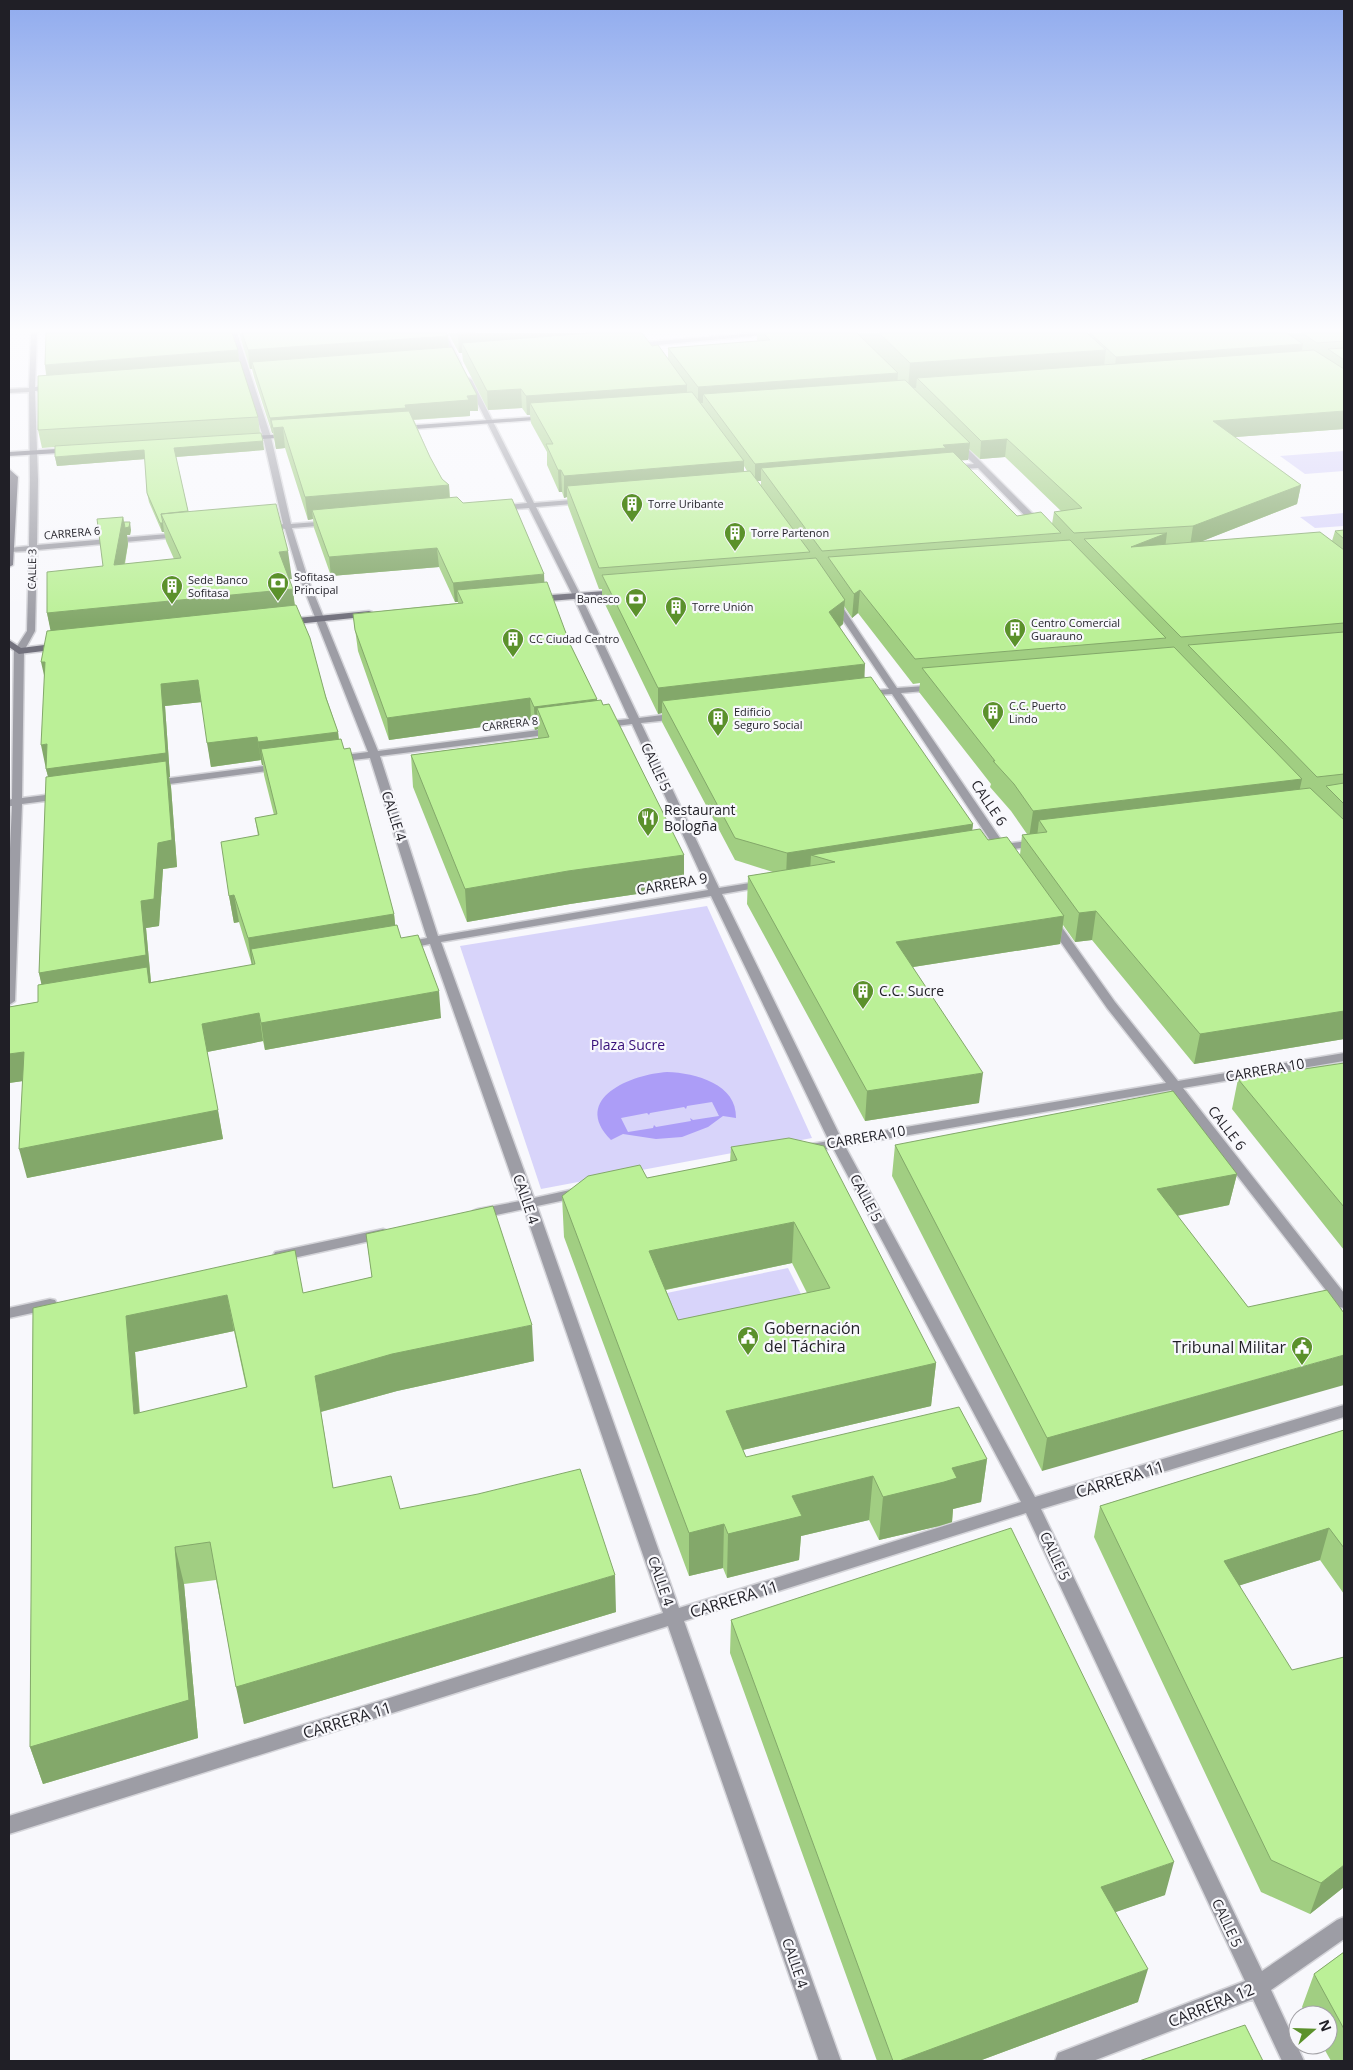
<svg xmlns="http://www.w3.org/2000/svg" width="1353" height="2070" font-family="'Open Sans',sans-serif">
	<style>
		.green { fill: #d8d4fa }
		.water { fill: #ac9df7; fill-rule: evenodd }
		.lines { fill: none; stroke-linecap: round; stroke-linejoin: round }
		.street-casing { stroke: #d5d5da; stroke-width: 3 }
		.secondary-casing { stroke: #d5d5da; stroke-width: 3 }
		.street { fill: #9d9da5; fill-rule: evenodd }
		.secondary { fill: #72717d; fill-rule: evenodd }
		.wall { fill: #a1ce82; fill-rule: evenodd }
		.shaded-wall { fill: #83a86a }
		.building { fill: #bbf097; stroke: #83a86a; fill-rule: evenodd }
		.labels { text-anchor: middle; stroke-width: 4.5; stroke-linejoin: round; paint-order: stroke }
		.far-poi-label { font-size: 11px; fill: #201f26; stroke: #f8f8fc; text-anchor: start }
		.far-street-label { font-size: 11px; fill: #201f26; stroke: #f8f8fc }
		.street-label { font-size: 14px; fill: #201f26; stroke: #f8f8fc }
		.poi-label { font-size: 14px; fill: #201f26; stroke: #f8f8fc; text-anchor: start }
		.park-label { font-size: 14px; fill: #360e78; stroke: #f8f8fc }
		.near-poi-label { font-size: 16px; fill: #201f26; stroke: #f8f8fc; text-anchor: start }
		.near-street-label { font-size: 16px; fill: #201f26; stroke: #f8f8fc }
	</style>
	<rect width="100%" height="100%" fill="#f8f8fc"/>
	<path class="green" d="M1344 451V471L1305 474 1280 456Z
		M1344 513V526L1315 528 1300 517Z
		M707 906 812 1138 541 1189 460 946Z
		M788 1268 817 1326 682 1355 657 1295Z"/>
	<path class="water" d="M667 1072C696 1073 737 1084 736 1118L723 1116 708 1127 682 1137 656 1139 623 1134 611 1140C570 1098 633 1074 667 1072ZM712 1102 719 1116 693 1120 690 1118 691 1121 656 1127 654 1125 653 1128 628 1132 621 1118 647 1113 649 1115 650 1113 684 1107 686 1109 687 1106Z"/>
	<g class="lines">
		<g class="street-casing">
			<path id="street" d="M31 333H37L35 387 54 386 57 388 35 391 38 480 37 545 180 533 184 535 180 537 37 550 35 631 24 651 22 798 61 793 66 796 61 799 22 804 15 1001 9 1005V870L12 806H9V800L12 799 14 651 27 631 29 551 9 552V548L29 546 30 480 29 392 9 393V389L29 388Z
				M231 333H237L271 437 291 524 330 521 334 523 330 525 292 528 308 579 378 751 554 728 559 731 554 734 380 756 438 936 708 890 632 724 601 728 596 725 601 722 629 719 573 596 529 508 499 510 495 508 499 506 527 503 466 380 469 378 472 380 534 503 584 499 588 501 584 503 536 507 581 596 639 718 678 713 683 716 678 719 641 723 719 888 762 881 768 884 762 887 722 894 841 1138 1166 1083 1107 1008 1046 921 1052 918 1056 919 1115 1002 1178 1081 1344 1053V1061L1183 1088 1344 1293V1308L1339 1307 1171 1090 845 1146 1035 1497 1344 1405V1417L1041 1509 1262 1971 1337 1920 1344 1917V1939L1271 1990 1304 2061H1282L1253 1999 1093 2061H1055L1058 2053 1245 1981 1026 1513 684 1621 841 2061H819L668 1626 9 1834V1816L663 1613 524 1209 478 1219 473 1217 471 1214 473 1211 478 1209 520 1201 430 944 405 949 399 945 401 943 427 938 370 758 336 762 331 759 336 756 368 752 300 579 285 529 276 527 283 524 263 437ZM711 896 829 1141 799 1146 797 1149 799 1152 804 1153 833 1148 1021 1502 679 1608 537 1206 584 1196 586 1193 584 1190 579 1188 534 1198 441 942Z
				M440 333H446L461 364 456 363Z
				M756 333H785L635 347 632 345 635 343Z
				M955 442H961L1042 523V527H1036L978 468 949 470 948 468 952 466 974 464 955 446Z
				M834 598 837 599 897 688 939 685 941 687 936 690 901 693 1004 844 1037 840 1041 841 1042 843 1041 845 1008 850 1007 853C1002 855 995 852 992 848L994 846 892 694 861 696V692L889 689 830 601Z
				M279 764 283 765V769L155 786 150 783 155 780Z
				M383 1229 388 1231 390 1234 388 1237 280 1261 275 1260 273 1256 275 1252 280 1251Z
				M50 1299 55 1300 57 1304 55 1308 9 1318V1308Z"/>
		</g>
		<g class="secondary-casing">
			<path id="secondary" d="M546 416 549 418 548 419 402 430 399 428 402 426Z
				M289 434 291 435V437L247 440 243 438 247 436Z
				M72 448 76 450 75 452 9 456V452Z
				M9 469 18 477 13 565 9 567Z
				M618 590 621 591V595L538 602 534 599 538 596Z
				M369 611 372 612V616L287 625 283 622 287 619Z
				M9 640 21 648 60 643 64 646 60 649 19 654 9 647Z"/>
		</g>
		<use href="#street" class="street"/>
		<use href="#secondary" class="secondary"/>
	</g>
	<path class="wall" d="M239 333H446L448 336 449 348 477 395 478 411H470V416L414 420 430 457 442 479 449 485 450 498 544 582 570 644 597 700 684 855V887L570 904 467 922 413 787 411 755 538 738V729L535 730 531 720 389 740 358 651 353 614 458 603V602H455L439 567 331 576 314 528 313 519 308 520 285 448 276 449 273 433H272L254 377 252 369H250Z
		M448 333H642L652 346 668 360V348L757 341V333H1344V429L1235 437 1301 485 1297 504 1202 541H1332L1335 531 1344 530V1039L1194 1064 1092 940 1075 942 1063 925 1060 944 913 967 979 1103 865 1121 747 904 748 876 773 872 735 860 662 722V713L658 714 602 598V589H599L568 506 567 497 564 498 562 492H559L547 465V452L531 423 530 415H527L522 408 488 410 463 361 462 353H459ZM969 449 980 459 1005 457 1061 511 1054 512 1052 524 1017 516 961 460H968ZM744 466 747 471H744ZM757 481H761V485ZM844 606 852 618 858 613 913 684 920 683 919 692 991 784 990 787 1011 811 1027 834 1022 835 1020 855 988 840 972 830 973 824 865 678 840 627 843 624Z
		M239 361 258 417 260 433 264 450 176 457 188 511 292 579H289L295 605 338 732 339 739 394 914 395 925 401 938 441 1018 265 1050 263 1041 207 1052 223 1139 27 1178 22 1081 9 1083V1007L38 1002 42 985 39 973 48 776 46 769 51 630 47 613 103 566 123 517 124 522 131 530 130 535H127L128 544 125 564 174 559 166 541 164 532H162L149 502 147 493 145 459 57 466 55 457V447L42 448 38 430 46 375 45 365ZM202 702 211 767 261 760 262 765H263L264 775 274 815 255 818 258 836 229 896 234 923 239 922 252 965 151 982 146 928 159 926 163 869 177 867 171 787 169 777H170L165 706Z
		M1344 1063V1250L1232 1109 1238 1079Z
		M895 1145 1237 1174 1229 1205 1177 1216 1248 1307 1042 1471 892 1176Z
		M731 1147 936 1363 931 1406 743 1450 746 1457 987 1459 981 1502 953 1509 952 1522 939 1526 879 1540 869 1520 801 1536 799 1560 727 1578 723 1568 689 1576 564 1237 562 1196 647 1178 730 1162ZM792 1263 807 1293 678 1320 666 1290Z
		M366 1234 534 1361 397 1391 321 1412 333 1488 400 1509 616 1612 244 1724 216 1580 184 1584 198 1738 43 1784 30 1747 33 1308 303 1293 372 1277ZM234 1331 246 1387 140 1413 135 1352Z
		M1344 1430V1594L1320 1560 1240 1585 1344 1887 1310 1914 1261 1892 1094 1537 1100 1506Z
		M731 1620 1165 1895 1115 1912 1138 2002 979 2061H877L730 1653Z
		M1344 1952V2061H1331L1322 2045H1328V2015H1306L1302 2007 1314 1974Z"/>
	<path class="shaded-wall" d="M475 333H633L462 343V353H459L458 335Z
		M448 336 449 354 252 362V369H250L248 350Z
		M1303 344 1300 360 1114 374 1116 357Z
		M238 350 240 369 48 384 45 365Z
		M1106 350 1103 374 917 378 916 388H908L910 363Z
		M898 373 897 389 703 394V403H698V387Z
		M687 385V404L530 403V415H527L526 396Z
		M521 389 522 408 488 410 487 391Z
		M477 395 478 411H470V416L407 420 283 427 285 448 276 449 273 428 271 420 273 433H272L270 418 405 405Z
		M1344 411V429L1210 439 1213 421Z
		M1007 439 1005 457 980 459 981 441Z
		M263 441 264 450 175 457 174 448Z
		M970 443 968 460 944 462 761 468V481H755V464L943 445Z
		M144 450 146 459 57 466 55 457Z
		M744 461V482L567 486V497L564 498V476Z
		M558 470H561L562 492H559Z
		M449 485 450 508 312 510 313 519 308 520 305 497Z
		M1301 485 1297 504 1190 546 1193 526Z
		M123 517 125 528 130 522 131 530 130 535H127L128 544 119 593 114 565Z
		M160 523H163L164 532H162Z
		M1167 533 1164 556 1131 547Z
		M437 548 439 567 331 576 329 557Z
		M288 551 292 579 283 580 279 552Z
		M544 574 545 594 457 590 458 602H455L453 583Z
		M293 589 296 618 53 643 47 613Z
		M860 590 858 613 852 618 854 594Z
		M845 600 843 624 828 636 829 612Z
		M41 662H45L46 684Z
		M865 664 864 689 662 701V713L658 714V688Z
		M198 680 202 702 165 706 170 777H169L171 787 177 867 163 869 159 926 146 928 151 983 45 1001 39 973 141 901 158 843 52 792 46 769 161 684Z
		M530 698 531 720 389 740 387 718Z
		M597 699V721L537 708 538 729 535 730 534 707Z
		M338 732 340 755 261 749 263 765H262L258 742Z
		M257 737 261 760 211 767 207 743Z
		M47 744 52 768 46 769 41 745Z
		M1302 779 1296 806 1047 832 1039 820 1037 837 1029 838 1033 811Z
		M973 824 970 847 835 862 811 855 810 872 786 876 787 853Z
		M684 855V887L570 904 467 922 465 889 568 871Z
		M234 895 239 922 234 923 229 896Z
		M1096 911 1092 940 1075 942 1079 913Z
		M394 914 397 941 251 949 253 966H252L248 938Z
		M1064 916 1060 944 894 970 896 942Z
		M439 991 441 1018 265 1050 261 1023Z
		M1344 1011V1039L1194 1064 1200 1034Z
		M259 1013 263 1041 207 1052 202 1024Z
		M24 1052 31 1080 9 1083V1054Z
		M983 1073 979 1103 865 1121 867 1091Z
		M218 1110 223 1139 27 1178 19 1149Z
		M1237 1174 1229 1205 1150 1221 1157 1189Z
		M794 1222 792 1263 650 1293 649 1251Z
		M227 1295 234 1331 135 1352 142 1451 134 1414 126 1316Z
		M532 1325 534 1361 397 1391 320 1412 315 1376 392 1354Z
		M1344 1355V1385L1042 1471 1047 1438Z
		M936 1363 931 1406 725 1454 726 1411Z
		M987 1459 981 1502 953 1509 952 1522 939 1526 879 1540 883 1497 952 1468Z
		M873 1476 869 1520 801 1536 799 1560 727 1578 728 1534 792 1496Z
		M724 1524 723 1568 689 1576V1533Z
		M1329 1528 1320 1560 1216 1593 1224 1561Z
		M175 1547 184 1584 198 1738 43 1784 30 1747Z
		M615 1575 616 1612 244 1724 236 1687Z
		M1174 1862 1165 1895 1093 1920 1101 1887Z
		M1344 1865V1887L1310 1914 1321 1883Z
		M1148 1969 1138 2002 979 2061H899Z"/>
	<path class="building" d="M46 333H232L238 350 45 365Z
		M242 333H446L448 336 248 350Z
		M457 333H475L458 335Z
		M590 333H642L652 346 658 345 687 385 526 396 521 389 487 391 462 343Z
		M763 333H857L898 373 698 387 668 348 770 340Z
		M879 333H1087L1106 350 910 363Z
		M1090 333H1287L1303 344 1116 357Z
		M1302 333H1344V341L1317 343Z
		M452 347 477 395 467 396 469 400 405 405 406 408 270 418 252 362Z
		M1344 348V360L1328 349Z
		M1314 350 1344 369V411L1213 421 1301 485 1193 526 1074 533 1054 512 1082 508 1007 439 981 441 917 378Z
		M240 361 258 417 38 430V376Z
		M905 380 970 443 943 445 946 448 755 464 703 394Z
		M692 392 744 461 564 476 561 470H558L546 444H553L530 403Z
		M409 411 430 457 442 479 449 485 305 497 283 427 273 428 271 420Z
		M261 433 263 441 174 448 188 511 161 514 163 523H160L147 493 144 450 55 457V446Z
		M953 452 1017 516 1041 512 1061 533 822 551 761 468Z
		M750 471 810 552 599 568 567 486Z
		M457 497 463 503 512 499 544 574 453 583 437 548 329 557 312 510Z
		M276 504 288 551 279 552 293 589 47 613V572L103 566 97 519 123 517 114 565 181 558 161 514Z
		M124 522H130L129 527 125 528Z
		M1344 530V539L1335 531Z
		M1320 532 1344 550V623L1181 637 1084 539 1167 533 1131 547Z
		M1070 540 1166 638 915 659 860 590 854 594 828 557Z
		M816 558 845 600 829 612 865 664 658 688 602 575Z
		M547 582 570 644 597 699 534 707 530 698 387 718 355 630 353 614 463 603 457 590Z
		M296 605 310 638 326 698 338 732 258 742 257 737 207 743 198 680 161 684 166 753 46 769 47 744 41 745 45 662H41L47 631Z
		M1344 632V774L1317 777 1188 645Z
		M1174 647 1302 779 1033 811 1014 784 993 761H995L922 668Z
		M871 677 973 824 787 853 735 838 662 701Z
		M601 700 603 705 609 704 684 855 568 871 465 889 411 755 549 737 537 708Z
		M341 739 344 749 350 748 394 914 248 938 234 895 229 896 221 842 259 835 255 818 277 814 261 749Z
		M166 761 172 840 158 843 154 899 141 901 146 955 39 973 46 777Z
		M1344 783V804L1326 786Z
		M1310 788 1344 820V1011L1200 1034 1096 911 1079 913 1022 835 1047 832 1039 820Z
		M980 829 988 840 1007 837 1064 916 896 942 983 1073 867 1091 748 876 835 862 811 855Z
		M397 925 401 938 418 935 439 991 261 1023 259 1013 202 1024 218 1110 19 1149 24 1052 9 1054V1007L38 1002V985L147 967 149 983 255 964 251 949Z
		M1344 1063V1207L1238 1079Z
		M1173 1091 1237 1174 1157 1189 1248 1307 1327 1290 1344 1313V1355L1047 1438 895 1145Z
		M789 1138 824 1146 936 1363 726 1411 746 1457 959 1407 987 1459 952 1468 957 1478 944 1482 883 1497 873 1476 792 1496 802 1516 728 1534 724 1524 689 1533 562 1196 588 1176 640 1165 647 1178 737 1160 731 1147ZM794 1222 830 1288 678 1320 649 1251Z
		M493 1206 532 1325 392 1354 315 1376 333 1488 391 1476 400 1509 478 1494 580 1469 615 1575 236 1687 210 1542 175 1547 189 1700 30 1747 33 1308 295 1250 303 1293 372 1277 366 1234ZM227 1295 247 1387 134 1414 126 1316Z
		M1344 1430V1548L1329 1528 1224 1561 1292 1670 1344 1657V1865L1321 1883 1271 1860 1100 1506Z
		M1011 1528 1174 1862 1101 1887 1148 1969 899 2061H893L731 1620Z
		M1344 1952V2029L1314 1974Z
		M1245 2025 1263 2061H1139Z"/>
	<linearGradient id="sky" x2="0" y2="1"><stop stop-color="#90abee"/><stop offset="0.53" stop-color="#fcfcfe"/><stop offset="1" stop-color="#fcfcfe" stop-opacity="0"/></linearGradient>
	<rect width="1353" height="623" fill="url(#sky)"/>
	<defs>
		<g id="building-pin" transform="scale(1.125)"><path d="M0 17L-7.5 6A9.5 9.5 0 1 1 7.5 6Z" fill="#5b912b" stroke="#f8f8fc"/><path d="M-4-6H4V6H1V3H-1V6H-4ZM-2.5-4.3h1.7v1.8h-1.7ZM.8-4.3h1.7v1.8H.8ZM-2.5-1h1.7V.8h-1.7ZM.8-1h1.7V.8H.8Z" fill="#fff"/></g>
		<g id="bank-pin" transform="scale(1.125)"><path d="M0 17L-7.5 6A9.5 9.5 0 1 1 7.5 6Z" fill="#5b912b" stroke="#f8f8fc"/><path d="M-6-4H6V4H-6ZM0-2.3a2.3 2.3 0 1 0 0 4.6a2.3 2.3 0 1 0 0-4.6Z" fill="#fff"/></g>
		<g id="restaurant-pin" transform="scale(1.125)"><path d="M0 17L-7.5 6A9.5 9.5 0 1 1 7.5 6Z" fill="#5b912b" stroke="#f8f8fc"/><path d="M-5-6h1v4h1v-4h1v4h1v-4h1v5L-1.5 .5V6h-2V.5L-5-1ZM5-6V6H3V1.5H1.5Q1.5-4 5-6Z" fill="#fff"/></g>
		<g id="civic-pin" transform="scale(1.125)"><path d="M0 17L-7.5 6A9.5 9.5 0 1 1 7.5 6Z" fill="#5b912b" stroke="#f8f8fc"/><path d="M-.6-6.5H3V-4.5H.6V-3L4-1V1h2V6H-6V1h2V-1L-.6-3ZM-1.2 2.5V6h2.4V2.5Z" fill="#fff"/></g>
	</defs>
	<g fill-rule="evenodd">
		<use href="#building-pin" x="632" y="504"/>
		<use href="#building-pin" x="735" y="533"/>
		<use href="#bank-pin" x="278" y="583"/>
		<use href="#building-pin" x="172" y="586"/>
		<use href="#bank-pin" x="636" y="599"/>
		<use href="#building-pin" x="676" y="607"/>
		<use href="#building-pin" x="1015" y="629"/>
		<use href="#building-pin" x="513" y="639"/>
		<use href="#building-pin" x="993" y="712"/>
		<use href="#building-pin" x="718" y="718"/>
		<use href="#restaurant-pin" x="648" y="818"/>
		<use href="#building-pin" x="863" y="991"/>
		<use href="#civic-pin" x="748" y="1337"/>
		<use href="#civic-pin" x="1302" y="1347"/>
	</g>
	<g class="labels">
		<g class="far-poi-label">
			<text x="648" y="508">Torre Uribante</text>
			<text x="751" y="537">Torre Partenon</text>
			<text x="294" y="581">Sofitasa<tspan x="294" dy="13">Principal</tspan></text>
			<text x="188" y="584">Sede Banco<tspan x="188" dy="13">Sofitasa</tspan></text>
			<text x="620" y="603" text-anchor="end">Banesco</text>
			<text x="692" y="611">Torre Unión</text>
			<text x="1031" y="627">Centro Comercial<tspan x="1031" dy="13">Guarauno</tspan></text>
			<text x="529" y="643">CC Ciudad Centro</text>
			<text x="1009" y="710">C.C. Puerto<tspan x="1009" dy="13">Lindo</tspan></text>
			<text x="734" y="716">Edificio<tspan x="734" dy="13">Seguro Social</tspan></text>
		</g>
		<g class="far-street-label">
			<text transform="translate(72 533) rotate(-5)" y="4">CARRERA 6</text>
			<text transform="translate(32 569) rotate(-89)" y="4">CALLE 3</text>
			<text transform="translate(510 724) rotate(-7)" y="4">CARRERA 8</text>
		</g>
		<g class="street-label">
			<text transform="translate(656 767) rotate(65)" y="5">CALLE 5</text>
			<text transform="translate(989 803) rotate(56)" y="5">CALLE 6</text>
			<text transform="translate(394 816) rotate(72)" y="5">CALLE 4</text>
			<text transform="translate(672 884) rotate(-10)" y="5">CARRERA 9</text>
			<text transform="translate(1265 1070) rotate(-10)" y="5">CARRERA 10</text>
			<text transform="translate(1227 1128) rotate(52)" y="5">CALLE 6</text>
			<text transform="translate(866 1137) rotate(-10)" y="5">CARRERA 10</text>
			<text transform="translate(866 1198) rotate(62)" y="5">CALLE 5</text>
			<text transform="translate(526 1199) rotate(71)" y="5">CALLE 4</text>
			<text transform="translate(1055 1556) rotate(65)" y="5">CALLE 5</text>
			<text transform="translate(661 1581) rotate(71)" y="5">CALLE 4</text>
			<text transform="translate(1227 1923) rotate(65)" y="5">CALLE 5</text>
			<text transform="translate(795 1963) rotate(71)" y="5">CALLE 4</text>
		</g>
		<g class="poi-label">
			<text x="664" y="815">Restaurant<tspan x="664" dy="16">Bologña</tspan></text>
			<text x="879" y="996">C.C. Sucre</text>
		</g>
		<g class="park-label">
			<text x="628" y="1050">Plaza Sucre</text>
		</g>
		<g class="near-poi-label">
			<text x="764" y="1334">Gobernación<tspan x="764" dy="18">del Táchira</tspan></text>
			<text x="1286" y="1353" text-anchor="end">Tribunal Militar</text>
		</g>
		<g class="near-street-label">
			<text transform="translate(1120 1479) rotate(-17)" y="6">CARRERA 11</text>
			<text transform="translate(734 1599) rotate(-17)" y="6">CARRERA 11</text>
			<text transform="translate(347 1720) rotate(-17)" y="6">CARRERA 11</text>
			<text transform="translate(1211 2005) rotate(-22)" y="6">CARRERA 12</text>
		</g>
	</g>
	<rect width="1353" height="2070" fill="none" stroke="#201f26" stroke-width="20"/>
	<g transform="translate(1313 2030) rotate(70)"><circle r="24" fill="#f8f8fc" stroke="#a2a1a6"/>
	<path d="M0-4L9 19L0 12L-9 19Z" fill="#5b912b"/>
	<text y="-8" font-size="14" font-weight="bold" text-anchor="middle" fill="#201f26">N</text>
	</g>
</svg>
